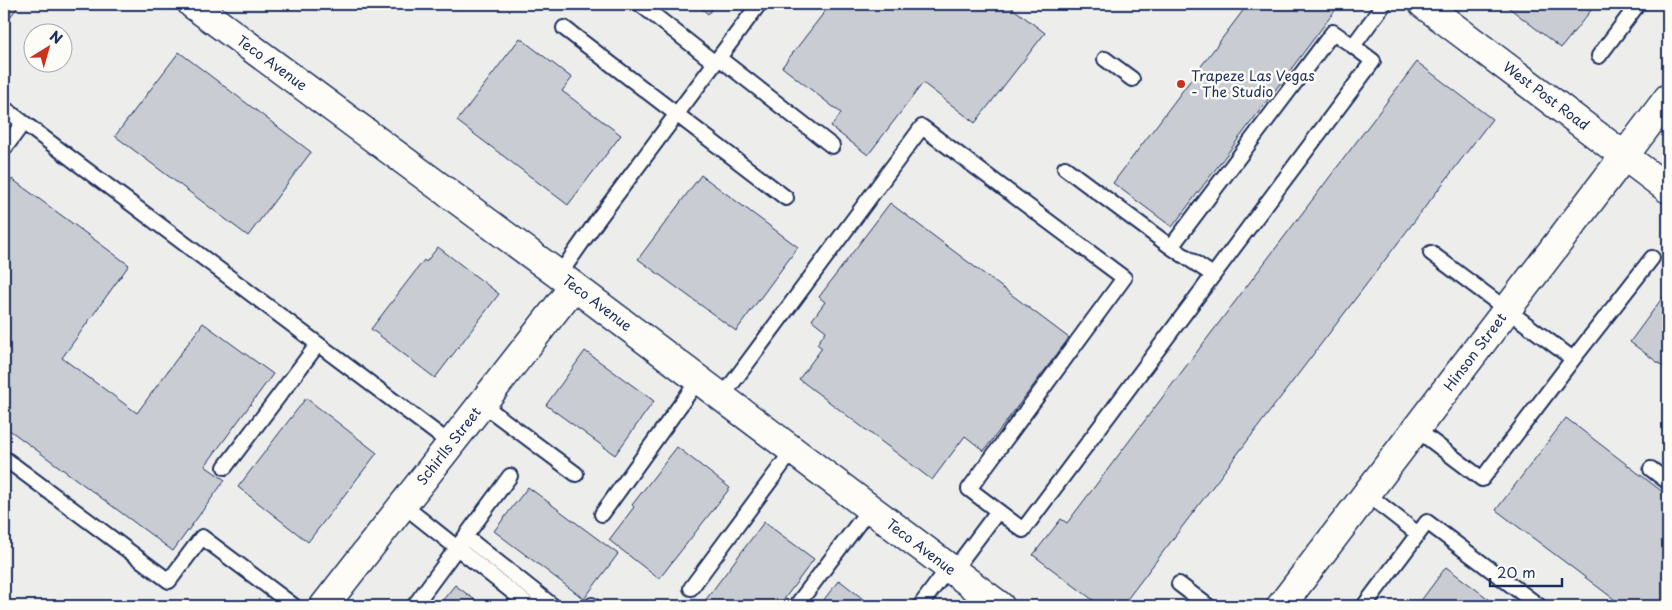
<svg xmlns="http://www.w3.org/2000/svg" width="1672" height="610" font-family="'Playpen Sans',sans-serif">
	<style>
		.built { fill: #edeeec; fill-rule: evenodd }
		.building { fill: #c9ccd3; stroke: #1b2f5e }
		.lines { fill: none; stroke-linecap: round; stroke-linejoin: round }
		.lane-casing { stroke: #1b2f5e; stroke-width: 18 }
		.street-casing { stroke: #1b2f5e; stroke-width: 31 }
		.secondary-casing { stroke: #1b2f5e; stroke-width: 31 }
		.lane { stroke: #fdfcf7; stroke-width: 14 }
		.street { stroke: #fdfcf7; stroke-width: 28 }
		.secondary { stroke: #fdfcf7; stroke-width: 28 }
		.poi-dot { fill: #c8321e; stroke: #fdfcf7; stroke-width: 2 }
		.labels { text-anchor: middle; stroke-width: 5; stroke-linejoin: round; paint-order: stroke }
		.street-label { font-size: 14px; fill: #1b2f5e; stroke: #fdfcf7 }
		.poi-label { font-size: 14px; fill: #1b2f5e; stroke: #fdfcf7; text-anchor: start }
	</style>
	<rect width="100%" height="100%" fill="#fdfcf7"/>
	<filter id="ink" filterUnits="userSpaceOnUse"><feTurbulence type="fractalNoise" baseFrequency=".02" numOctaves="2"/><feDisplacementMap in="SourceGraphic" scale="10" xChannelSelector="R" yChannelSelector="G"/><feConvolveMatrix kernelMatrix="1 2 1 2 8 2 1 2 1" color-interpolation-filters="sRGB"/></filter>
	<g filter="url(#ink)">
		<path class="built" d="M4 4H1668V606H4ZM32 32H62V62H32Z"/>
		<path class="building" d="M4 4H20L4 25Z
			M696 4H716L708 14Z
			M818 4H1007L1045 33 975 123 923 83 868 155 831 127 841 113 782 67 826 10Z
			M1248 4H1340L1172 227 1113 183Z
			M1504 4H1596L1561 48Z
			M520 38 572 78 562 91 621 135 568 205 457 121Z
			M179 52 311 152 248 236 115 136Z
			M1417 62 1492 119 1122 606H1101L1033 555 1061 519 1067 523Z
			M701 175 798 247 736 331 638 259Z
			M12 179 129 265 62 358 137 413 203 323 273 374 205 466 225 480 173 551 4 426V190Z
			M890 203 1069 338 984 451 965 436 932 480 799 379 822 348 817 344 826 331 812 320 825 302 819 297Z
			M438 247 499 294 435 378 371 329 424 260 426 262Z
			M1668 290V370L1630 342Z
			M585 351 654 401 615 455 546 405Z
			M306 398 377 453 308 542 238 487Z
			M1566 418 1668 496V606H1623L1496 510Z
			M677 447 730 488 659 579 609 540 634 507 632 505Z
			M528 487 618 554 584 599 494 531Z
			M764 522 814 559 779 606H701Z
			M1446 567 1498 606H1417Z
			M839 580 872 606H819Z
			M455 585 483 606H438Z"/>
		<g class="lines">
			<g class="lane-casing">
				<path id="lane" d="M640 4 715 63
					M564 28 786 198
					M1599 56 1638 4
					M719 58 832 146
					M1105 59 1132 79
					M4 108 451 444
					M4 149 23 123
					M1065 168 1171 247 1333 32 1353 46
					M1171 247 1213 275
					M1431 253 1573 359 1652 258
					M559 275 599 218 759 4
					M722 397 922 127 1124 278 969 489 998 511 953 571
					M482 404 576 474
					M1416 429 1482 479 1573 359
					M4 458 169 581 202 537 294 606
					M225 467 318 344
					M1651 469 1668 482
					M1367 494 1418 534
					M403 505 530 606
					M998 511 1023 530 1373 61 1353 46 1384 4
					M602 514 699 379
					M466 537 553 606
					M1179 584 1208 606
					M691 588 793 450
					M414 606 510 476
					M591 606 592 605
					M796 606 870 508
					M920 606 949 567
					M1364 606 1427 522 1539 606"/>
			</g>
			<g class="street-casing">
				<path id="street" d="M192 4 559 275 1000 606
					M1625 155 1668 98
					M324 606 574 286"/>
			</g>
			<g class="secondary-casing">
				<path id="secondary" d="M1423 4 1668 189
					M1281 606 1625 155"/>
			</g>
			<use href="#lane" class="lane"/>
			<use href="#street" class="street"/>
			<use href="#secondary" class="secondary"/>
		</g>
	</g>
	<circle class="poi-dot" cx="1181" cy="84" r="5"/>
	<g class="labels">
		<g class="street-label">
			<text transform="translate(272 63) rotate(36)" y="5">Teco Avenue</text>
			<text transform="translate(1546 96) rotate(37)" y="5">West Post Road</text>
			<text transform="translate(597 303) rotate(37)" y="5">Teco Avenue</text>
			<text transform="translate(1475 352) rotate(-53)" y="5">Hinson Street</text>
			<text transform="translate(449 446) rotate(-52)" y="5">Schirlls Street</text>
			<text transform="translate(921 547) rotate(37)" y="5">Teco Avenue</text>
		</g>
		<g class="poi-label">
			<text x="1191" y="81">Trapeze Las Vegas<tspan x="1191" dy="16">- The Studio</tspan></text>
		</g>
	</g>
	<rect width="1672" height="610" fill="none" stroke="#fdfcf7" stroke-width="20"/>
	<rect x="10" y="10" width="1652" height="590" fill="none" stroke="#1b2f5e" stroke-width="2" filter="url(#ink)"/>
	<g transform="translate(48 48) rotate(37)"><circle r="24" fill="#fdfcf7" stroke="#a3aaba"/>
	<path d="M0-4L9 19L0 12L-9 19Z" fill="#c8321e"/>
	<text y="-8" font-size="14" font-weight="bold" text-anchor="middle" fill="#1b2f5e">N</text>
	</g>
	<path d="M1490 578v8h72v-8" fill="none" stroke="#1b2f5e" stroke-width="2.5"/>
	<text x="1497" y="578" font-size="15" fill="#1b2f5e" stroke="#fdfcf7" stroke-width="4" paint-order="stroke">20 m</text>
</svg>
